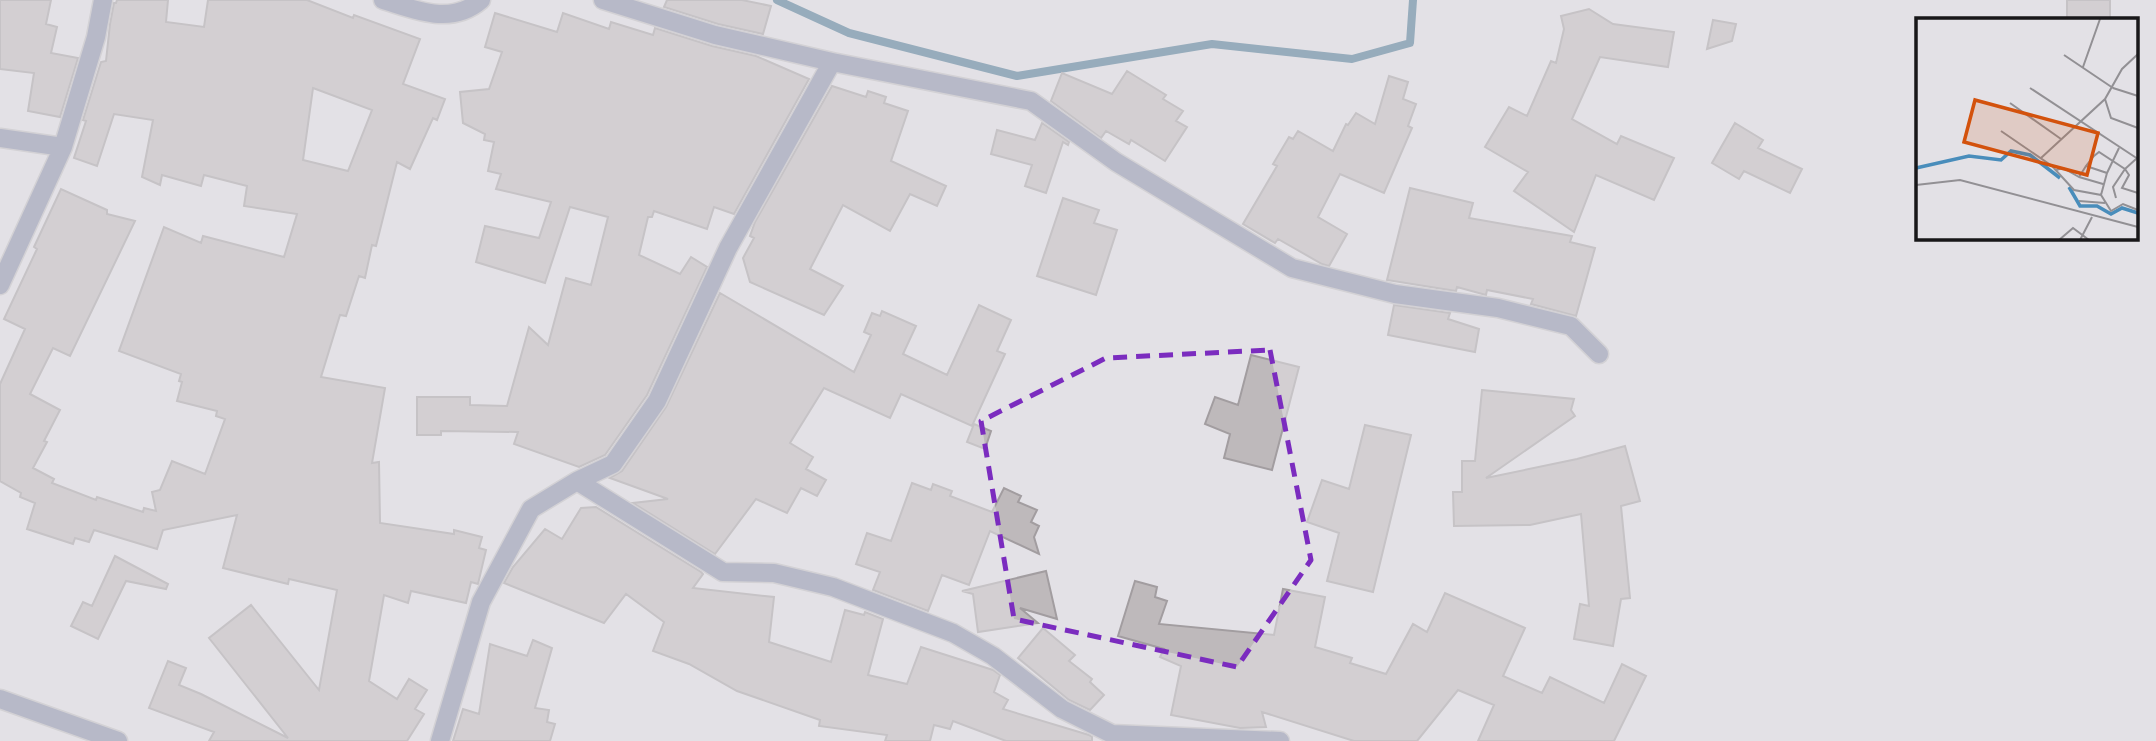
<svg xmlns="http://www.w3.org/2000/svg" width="2156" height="741" font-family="Bitter,serif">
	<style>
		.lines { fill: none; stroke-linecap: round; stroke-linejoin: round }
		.stream { stroke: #3a6a8a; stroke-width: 8 }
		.building { fill: #beb9bb; stroke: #a29da0; stroke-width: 2; fill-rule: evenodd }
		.minor-casing { stroke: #bebdc1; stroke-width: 21 }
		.minor { stroke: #8187a4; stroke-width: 18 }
		.marked { fill: none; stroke: #7b2cbf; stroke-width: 5; stroke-dasharray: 14 9; stroke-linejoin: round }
		.inset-river { fill: none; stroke: #498dbb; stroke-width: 3.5 }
		.inset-road { fill: none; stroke: #929094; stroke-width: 2 }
		.view { fill: #d3520d; fill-opacity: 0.15; stroke: #d3520d; stroke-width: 3.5 }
		.inset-edge { fill: none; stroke: #181719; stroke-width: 3.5 }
	</style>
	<rect width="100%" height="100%" fill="#e3e1e6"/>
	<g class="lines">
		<path class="stream" d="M777 0 849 33 1017 76 1212 44 1352 59 1410 43 1413 0"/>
	</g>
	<path class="building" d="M0 0H51L46 24 57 27 51 53 78 58 60 117 28 111 34 73 0 69Z
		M117 0H168L166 22 204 27 208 0H307L353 18 354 15 420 39 403 84 445 99 437 120 433 118 410 169 397 162 376 246 372 245 365 278 359 276 346 316 340 315 321 377 385 388 372 463 379 462 380 523 454 534V530L482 537 479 548 486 550 478 584 471 582 466 603 411 591 408 603 384 595 369 681 397 699 409 679 427 690 415 709 424 714 407 741H209L214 732 149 708 168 661 186 668 179 685 201 694 288 738 209 638 251 605 319 690 337 590 289 579 288 584 223 568 237 515 163 530 157 549 94 530 89 542 75 538 73 544 27 529 35 503 20 497 21 493 0 481V384L25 329 4 319 37 249 34 247 61 189 107 210V214L135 221 70 356 53 348 30 394 60 410 44 441 47 442 33 468 54 479 52 483 96 500 97 497 143 512 144 508 156 511 152 492 160 490 172 461 205 474 225 419 216 416 217 411 177 401 182 382 179 381 181 374 119 351 164 227 201 243 203 236 284 257 297 214 244 206 247 186 204 175 201 186 162 175 160 185 142 177 153 120 114 114 97 166 74 158 86 121 83 120 101 62 106 61 110 24 114 3H116ZM313 88 372 110 348 171 303 160Z
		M667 0H742L771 6 763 34 718 24 664 7Z
		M2067 0H2110V19H2067Z
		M1589 9 1613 24 1674 32 1668 67 1600 57 1572 119 1617 144 1621 136 1674 158 1654 200 1596 175 1574 232 1514 191 1528 172 1485 147 1509 107 1527 116 1551 61 1556 63 1564 29 1561 16Z
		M495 13 557 32 563 13 609 29 611 22 653 35 655 28 712 46 756 56 809 79 734 214 714 207 707 229 654 211 652 217H648L639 255 680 274 691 257 707 267 647 395 605 455 579 467 514 444 518 432 441 431V435H417V397H470V405L507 406 529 327 548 345 566 278 591 285 608 217 570 207 545 283 476 262 485 226 539 238 551 202 496 189 501 174 488 171 494 142 484 140 485 134 463 123 460 92 489 89 502 52 485 47Z
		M1713 20 1736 24 1732 41 1707 49Z
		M1127 71 1166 95 1163 99 1183 111 1176 121 1187 127 1165 161 1131 140 1129 144 1106 131 1101 138 1051 101 1062 73 1112 94Z
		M1389 76 1408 82 1403 99 1416 104 1408 126 1412 128 1384 193 1340 174 1318 217 1347 234 1329 266 1322 264 1278 239 1275 243 1243 224 1277 166 1273 164 1289 137 1293 139 1298 131 1333 151 1346 124 1348 125 1356 113 1375 124Z
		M832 86 866 97 868 91 886 97 884 103 908 111 891 161 946 186 937 206 910 194 890 231 843 205 810 269 843 286 824 315 750 282 743 258 754 238 750 236 755 222Z
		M1042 123 1069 142 1068 145 1063 142 1046 193 1025 186 1032 165 991 154 997 130 1035 140Z
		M1735 123 1763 140 1758 148 1802 169 1790 193 1744 171 1739 179 1712 163Z
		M1410 188 1473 203 1469 218 1572 236 1570 242 1595 248 1576 316 1531 304 1533 299 1487 290 1486 295 1457 287 1456 291 1387 280Z
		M1063 198 1099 210 1094 223 1117 230 1096 295 1037 276Z
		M720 293 854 372 871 335 864 332 872 313 880 316 882 311 916 326 903 354 947 375 979 305 1011 320 997 351 1005 354 972 426 901 394 890 418 824 388 790 443 813 457 806 469 826 480 817 496 801 488 787 513 756 499 715 554 633 503 668 499 610 478 622 471 666 407Z
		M1394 305 1450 313 1448 319 1479 329 1475 352 1388 335Z
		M1251 355 1299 367 1272 470 1224 458 1230 434 1205 424 1215 397 1238 405Z
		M1482 390 1574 399 1571 410 1575 416 1486 478 1577 459 1625 446 1640 501 1621 506 1630 598 1621 599 1613 646 1574 639 1580 604 1589 606 1581 514 1530 525 1454 526 1453 492H1462V461H1475Z
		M974 424 991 431 985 449 967 442Z
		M1365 425 1411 435 1373 592 1327 581 1339 533 1307 522 1322 480 1349 489Z
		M912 483 931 490 933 484 952 491 950 496 992 512 1004 488 1021 496 1018 502 1037 510 1031 522 1039 526 1034 537 1039 554 990 531 969 585 942 575 928 611 873 590 880 572 856 564 867 533 891 541Z
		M596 507 701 572 703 574 693 588 774 597 769 642 831 662 845 610 864 615 865 612 883 619 868 675 907 684 921 647 993 670 1000 675 994 692 1008 700 1003 709 1089 735 1092 737V741H1006L953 721 950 729 934 725 930 741H885L887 735 819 726 820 720 737 691 689 664 653 651 664 622 626 594 604 623 504 583 513 567 545 529 562 539 581 508Z
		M115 556 168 584 166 589 126 581 98 639 71 626 83 602 92 606Z
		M1046 571 1057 619 1020 608 1038 623 978 632 973 594 962 591Z
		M1135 581 1157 587 1155 597 1167 601 1159 624 1274 635 1283 589 1325 597 1315 647 1352 658 1350 663 1386 674 1413 624 1427 632 1445 593 1525 628 1503 676 1542 693 1550 677 1604 703 1622 664 1646 676 1614 741H1478L1494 705 1458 690 1417 741H1354L1262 712 1266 727 1240 728 1171 715 1181 666 1160 657 1164 649 1118 636Z
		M1043 628 1075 655 1069 661 1092 679 1090 682 1104 695 1090 710 1069 700 1018 658Z
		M533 640 552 648 535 708 549 710 547 722 555 724 550 741H453L463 709 479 714 490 644 527 656Z"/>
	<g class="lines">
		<g class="minor-casing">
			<path id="minor" d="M383 0C416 10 451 26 481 0
				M603 0 715 35 832 62 1031 101 1116 162 1292 268 1395 294 1498 308 1571 326 1599 354
				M0 138 63 147 0 285
				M63 147 96 37 103 0
				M577 481 723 572 774 573 833 587 953 633 993 656 1062 709 1112 734 1280 741
				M0 699 118 741
				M440 741 481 602 531 509 577 481 613 464 657 401 728 248 832 62"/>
		</g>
		<use href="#minor" class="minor"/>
	</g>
	<path d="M0 0H2156V741H0ZM1270 350 1311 560 1237 667 1014 619 981 421 1106 358Z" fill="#e3e1e6" fill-opacity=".55" fill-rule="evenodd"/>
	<path class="marked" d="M1270 350 1311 560 1237 667 1014 619 981 421 1106 358Z"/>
	<g transform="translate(1916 18)">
		<rect width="222" height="222" fill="#e3e1e6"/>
		<path class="inset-river" d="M0 150 53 138 85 142 95 133 114 137 144 160M153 169 164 188H181L195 196 206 190 222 195"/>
		<path class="inset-road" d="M148 37 197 70M167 49 184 1M114 70 222 141M197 70 222 78M189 81 195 100 222 110M94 85 145 121M85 113 136 148 158 172 185 177 195 193 207 186 222 192M125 140 189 81 206 51 222 36M209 151 213 157 206 170 222 175M140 152 147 150 163 159 170 148M191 155 203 130M163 159 187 166M0 167 44 162 222 209M185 177 191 155 170 148 178 138 183 134 209 151 220 141M200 180 197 169 209 151M163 183 189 185M143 222 157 210 173 222M164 222 176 199"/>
		<path class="view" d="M59 82 182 115 171 157 48 124Z"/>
		<rect width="222" height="222" class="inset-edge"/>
	</g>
</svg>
